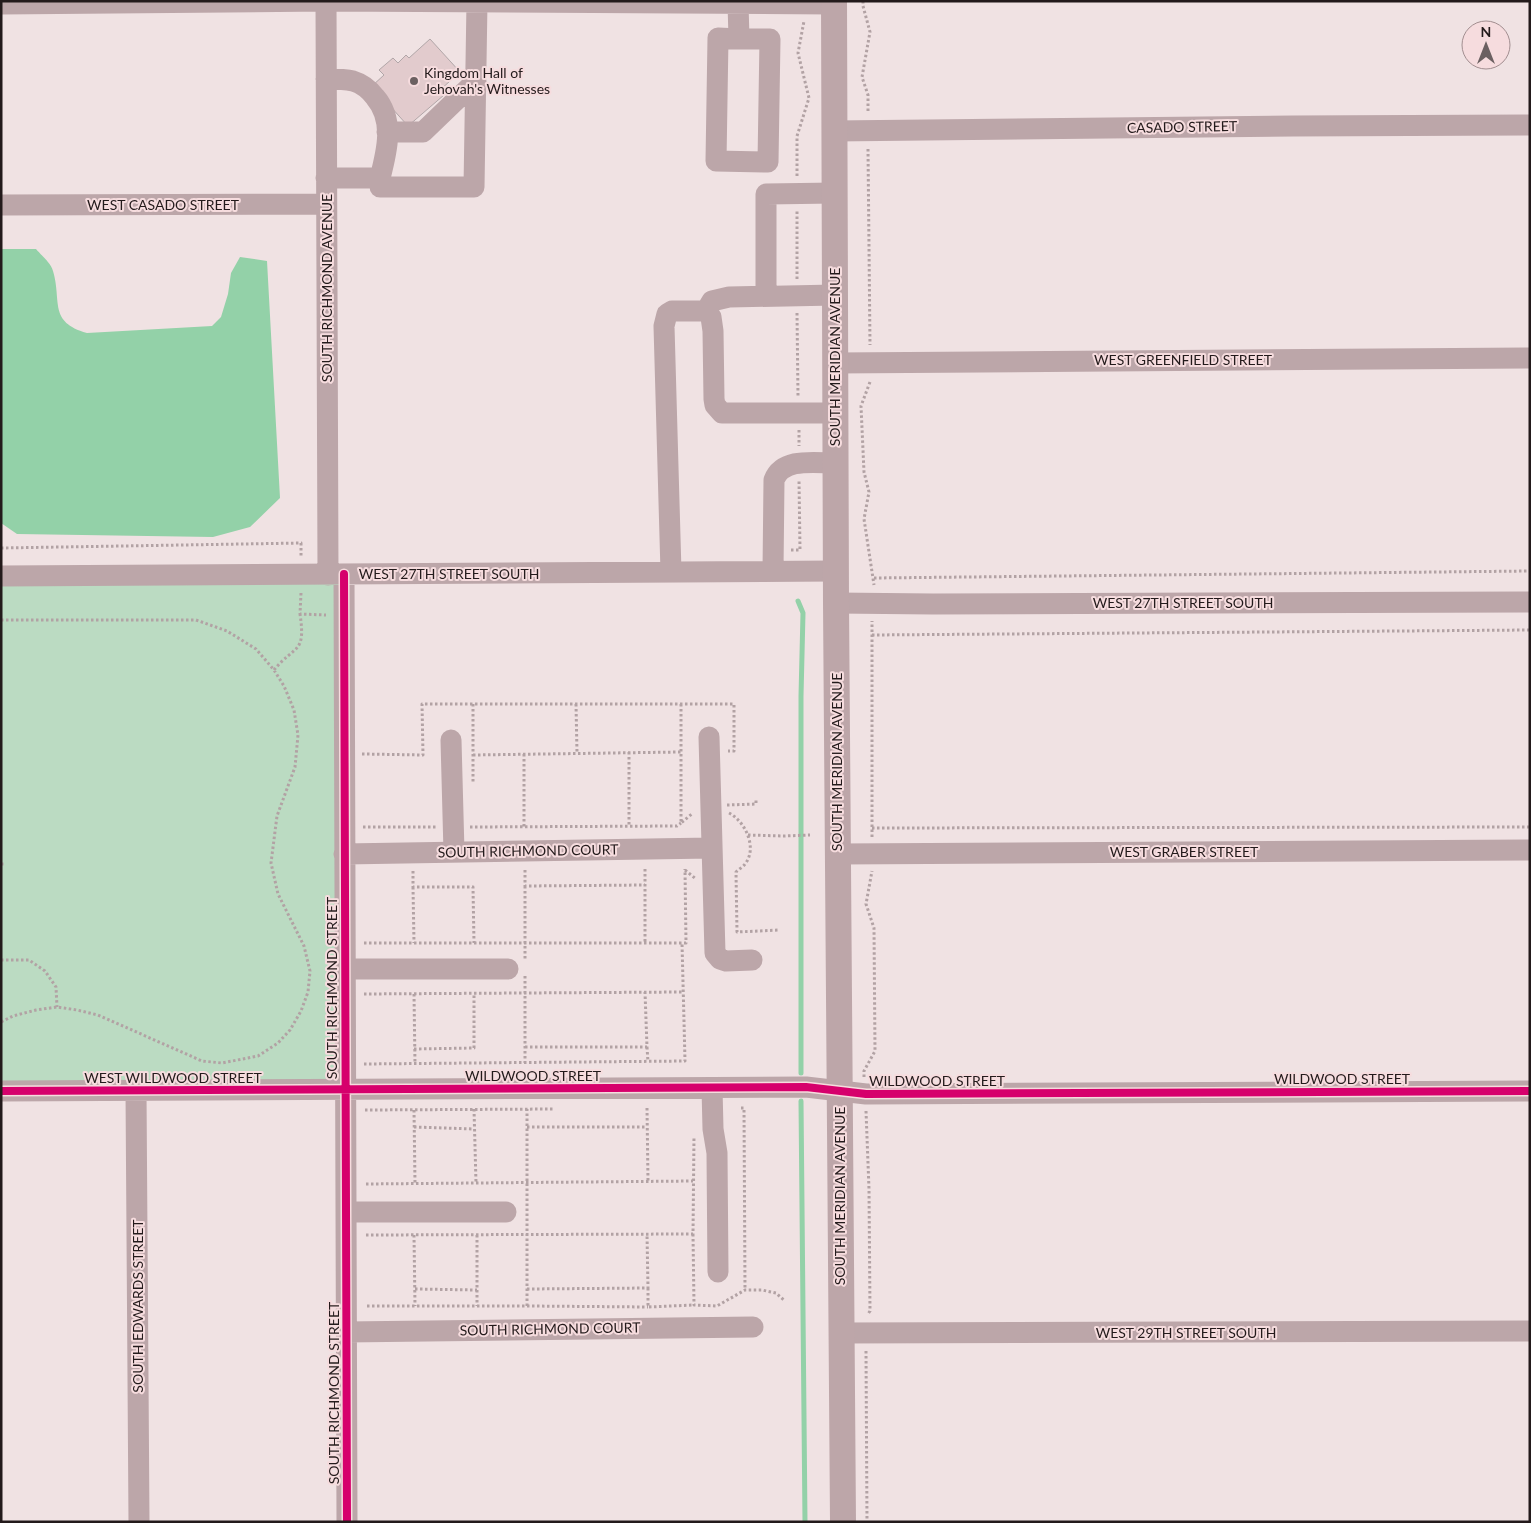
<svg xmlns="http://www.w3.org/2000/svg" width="1531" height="1523" font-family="Lato,sans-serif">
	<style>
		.green { fill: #bbdbc2 }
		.water { fill: #93d1a8 }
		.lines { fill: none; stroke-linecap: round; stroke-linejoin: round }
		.stream { stroke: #93d1a8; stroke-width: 5 }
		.building { fill: #e2cbcd; stroke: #b1a6a8 }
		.path { stroke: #b2a2a4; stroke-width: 3; stroke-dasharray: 2.5 2.5; stroke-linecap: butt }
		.minor { stroke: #bca6a9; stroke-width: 21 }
		.major { stroke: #bda6a9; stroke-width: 26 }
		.cycleway-casing { stroke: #f6dcde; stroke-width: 11 }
		.cycleway { stroke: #d6006c; stroke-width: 8 }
		.poi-dot { fill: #6b6061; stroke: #f6dcde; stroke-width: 2 }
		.labels { text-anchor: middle; stroke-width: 4; stroke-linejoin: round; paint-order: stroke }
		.poi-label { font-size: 14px; fill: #231a1b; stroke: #f6dcde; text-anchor: start }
		.street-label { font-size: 14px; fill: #231a1b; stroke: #f6dcde }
	</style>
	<rect width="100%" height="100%" fill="#f0e2e3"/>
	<path class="green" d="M344 574 345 1090 1 1091V577Z"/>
	<path class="water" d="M36 249C41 255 51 263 53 271 62 301 48 322 87 333L212 326 221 317 228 294 231 273 240 257 267 261 280 498 250 527 213 537 17 534 1 523V249Z"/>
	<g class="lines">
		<path class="stream" d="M798 601 803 613 801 696V1073
			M801 1101 805 1522"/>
	</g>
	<path class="building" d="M430 39 460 72 440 90 444 95 408 126 372 86 384 75 379 70 393 58 398 63 406 55 409 58Z"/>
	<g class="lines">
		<path class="path" d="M863 1V6L870 32 862 77 868 95V113
			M868 149 870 345
			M797 176V136L809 98 798 53 804 21
			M797 279V210
			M797 313 798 396
			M870 382 861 406 864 472 869 492 864 519 874 585
			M799 430V446
			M1 548 301 543V557
			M791 550H800L799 480
			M874 578 1530 571
			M301 593 300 614 326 615
			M1 620H196L227 631 256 649 274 670 284 686 294 710 298 735 295 767 277 816 271 863 278 894 304 946 310 971 308 992 301 1011 290 1030 278 1043 258 1056 222 1063 202 1061 98 1015 77 1010 57 1007 36 1010 13 1016 1 1022
			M872 635 1530 630
			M274 670C295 644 306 655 300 614
			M473 704V783
			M576 704 577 753
			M681 704V823L693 813
			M629 752V826
			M362 754 423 755 422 704H734V751H728
			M524 754V827
			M473 755 681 752
			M727 805 756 804V798
			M729 813C745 821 758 848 745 864 743 867 739 869 736 872L737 932 780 930
			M363 827H436
			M470 827 677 826 681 823
			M872 828 1530 827
			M748 835 783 836 810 835
			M872 837V621
			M1 864H5
			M645 869V943
			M525 870V886L645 885
			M685 870 696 879
			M413 871V887H473L474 943
			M525 886V960
			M413 887 414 943
			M364 943H686L685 869
			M1 960H29L45 971 56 987 57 1007
			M525 976V1063
			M364 994 683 992
			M414 994 415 1064
			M525 1047H647L645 992
			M647 1047 648 1062
			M414 1049 474 1048V994
			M364 1064 685 1061 682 943
			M864 1077V1071L875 1051 874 928 866 904 872 871
			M647 1108 648 1181
			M741 1108H744L745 1290
			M474 1109 476 1183
			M365 1110 554 1109
			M414 1110 415 1183
			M866 1111 869 1189 870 1311 868 1314
			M414 1127 474 1129
			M527 1127H647
			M366 1184 693 1181
			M693 1234 694 1305 717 1306 745 1290H762L776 1293 785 1301
			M366 1235 693 1234 694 1136
			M414 1235 415 1306
			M477 1235V1306
			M648 1288V1307L694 1305
			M415 1289 477 1290
			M527 1289 648 1288 647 1234
			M367 1306H527V1109
			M527 1306 648 1307
			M866 1351 867 1522"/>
		<path class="minor" d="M326 1 328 575
			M738 3 739 39 718 38 716 161 768 162 770 39H739
			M1 4 326 1 834 4
			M326 79C335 79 345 79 353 81 363 84 369 89 375 97 395 120 387 151 380 178
			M834 131 1293 126 1530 125
			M387 132H423L476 81
			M326 178H380V187H474L477 2
			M1 205 326 204
			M766 296V194L835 193
			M706 311 712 301 729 297 835 295
			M835 363 1530 358
			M773 571 774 480C783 457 815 463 836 463
			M671 572 664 326 667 314 672 311H706L711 317 713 331 714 399 715 405 722 413H836
			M344 574 347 1522
			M1 576 836 571
			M836 603 933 604 1530 602
			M709 737 715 953 720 959 726 961 752 960
			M451 740 454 852
			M344 854 711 848
			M838 854 1530 850
			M345 969H508
			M712 1088 713 1129 717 1153 718 1272
			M1 1091 806 1087 866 1094 1530 1091
			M136 1091 139 1522
			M346 1212H506
			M346 1332 753 1327
			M841 1333 1530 1331"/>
		<path class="major" d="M834 1 836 603 843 1522"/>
		<g class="cycleway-casing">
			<path id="cycleway" d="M344 574 347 1522
				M1 1091 806 1087 866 1094 1530 1091"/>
		</g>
		<use href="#cycleway" class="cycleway"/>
	</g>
	<circle class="poi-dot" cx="414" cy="81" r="5"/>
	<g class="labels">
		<g class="poi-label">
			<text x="424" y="78">Kingdom Hall of<tspan x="424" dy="16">Jehovah's Witnesses</tspan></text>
		</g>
		<g class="street-label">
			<text transform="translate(1182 127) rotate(-1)" y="5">CASADO STREET</text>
			<text x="163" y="210">WEST CASADO STREET</text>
			<text transform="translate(327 288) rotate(-90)" y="5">SOUTH RICHMOND AVENUE</text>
			<text transform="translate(835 357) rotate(-90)" y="5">SOUTH MERIDIAN AVENUE</text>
			<text x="1183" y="365">WEST GREENFIELD STREET</text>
			<text x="449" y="579">WEST 27TH STREET SOUTH</text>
			<text x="1183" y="608">WEST 27TH STREET SOUTH</text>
			<text transform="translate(837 762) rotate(-90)" y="5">SOUTH MERIDIAN AVENUE</text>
			<text transform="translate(528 851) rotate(-1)" y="5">SOUTH RICHMOND COURT</text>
			<text x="1184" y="857">WEST GRABER STREET</text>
			<text transform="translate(332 988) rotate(-90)" y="5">SOUTH RICHMOND STREET</text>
			<text x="533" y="1081">WILDWOOD STREET</text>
			<text x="173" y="1083">WEST WILDWOOD STREET</text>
			<text x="1342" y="1084">WILDWOOD STREET</text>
			<text x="937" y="1086">WILDWOOD STREET</text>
			<text transform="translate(840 1196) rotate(-90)" y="5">SOUTH MERIDIAN AVENUE</text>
			<text transform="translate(138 1306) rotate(-90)" y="5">SOUTH EDWARDS STREET</text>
			<text transform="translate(550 1329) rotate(-1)" y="5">SOUTH RICHMOND COURT</text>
			<text x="1186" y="1338">WEST 29TH STREET SOUTH</text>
			<text transform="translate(334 1393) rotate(-90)" y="5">SOUTH RICHMOND STREET</text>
		</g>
	</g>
	<rect width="1531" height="1523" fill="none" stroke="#231a1b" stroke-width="5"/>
	<g transform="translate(1486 45)"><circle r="24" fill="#f6dcde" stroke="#a28e90"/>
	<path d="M0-4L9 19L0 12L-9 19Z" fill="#6b6061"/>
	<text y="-8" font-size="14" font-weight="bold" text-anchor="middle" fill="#231a1b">N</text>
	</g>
</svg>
